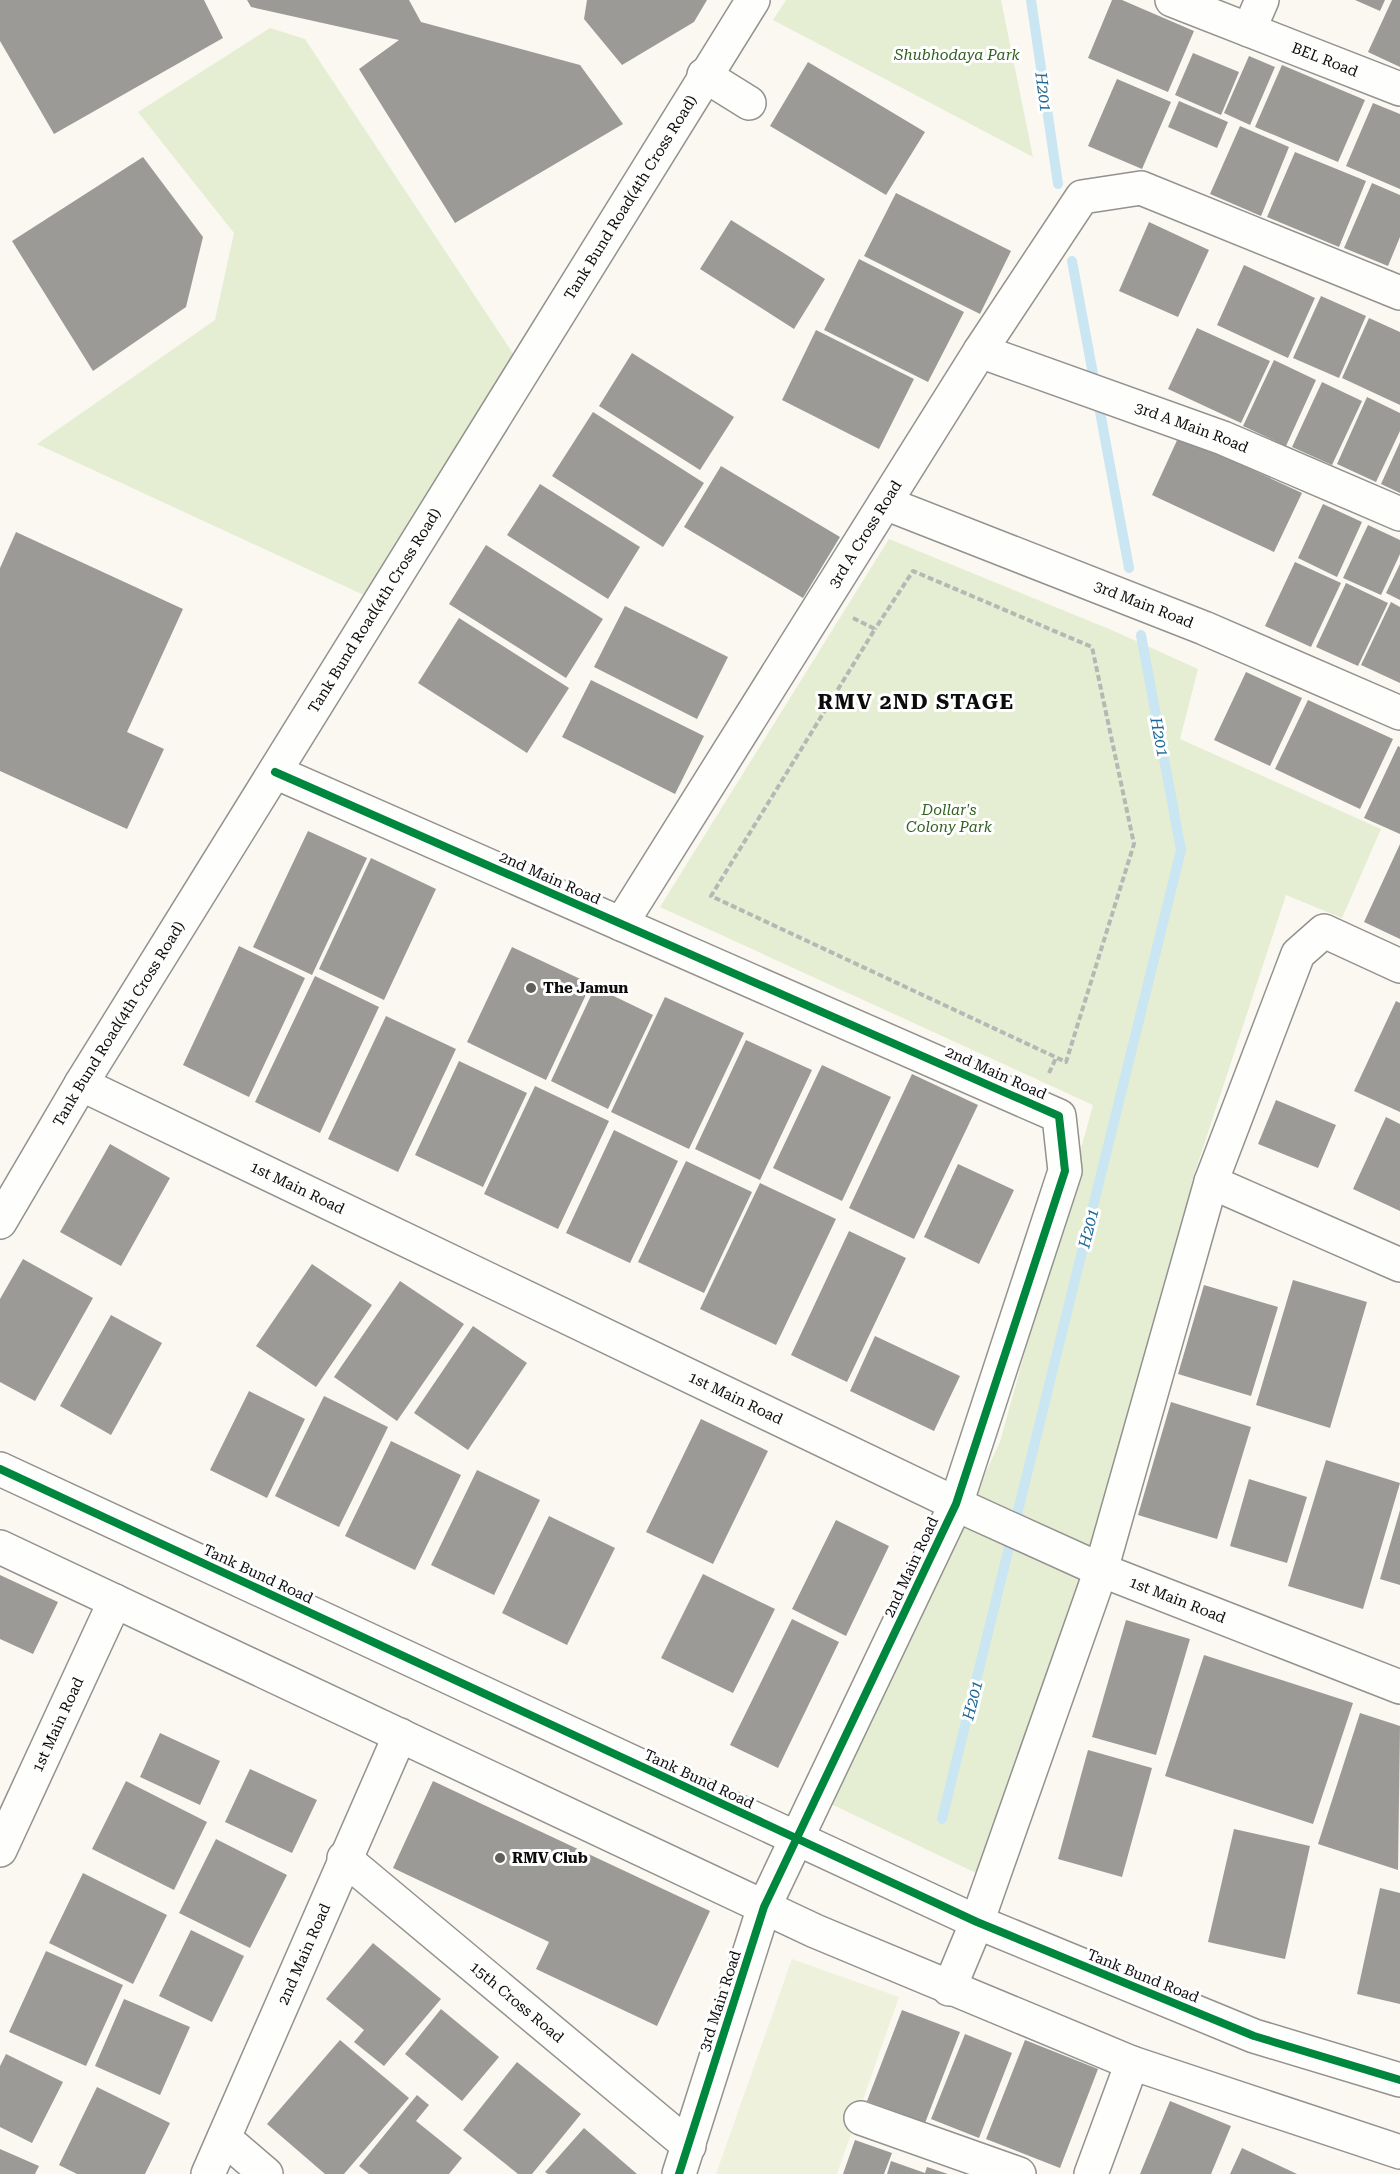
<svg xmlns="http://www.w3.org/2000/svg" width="1400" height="2174" font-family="'Roboto Serif',serif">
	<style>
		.green { fill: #e5eed2 }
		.pitch { fill: #eef2dc }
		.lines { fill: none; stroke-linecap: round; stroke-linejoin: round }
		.stream { stroke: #cae6f2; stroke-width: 10 }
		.building { fill: #9c9a97 }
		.minor-casing { stroke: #93928f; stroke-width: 36 }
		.path { stroke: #b7b7b6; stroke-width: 4; stroke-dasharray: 6 3; stroke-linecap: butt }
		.minor { stroke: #fefefd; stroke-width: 33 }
		.cycleway-casing { stroke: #fff; stroke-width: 11 }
		.cycleway { stroke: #00873e; stroke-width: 8 }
		.poi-dot { fill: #5f5f5c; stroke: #fff; stroke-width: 2 }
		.labels { text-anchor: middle; stroke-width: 6; stroke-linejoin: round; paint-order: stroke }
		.park-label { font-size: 15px; font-style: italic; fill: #326021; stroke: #fff }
		.street-label { font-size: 15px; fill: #0c0c0c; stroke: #fff }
		.poi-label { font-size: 15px; font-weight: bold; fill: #0c0c0c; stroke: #fff; text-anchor: start }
		.water-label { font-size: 16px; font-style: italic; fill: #1d6997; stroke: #fff }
		.district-label { font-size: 21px; font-weight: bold; letter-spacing: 1.5px; fill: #0c0c0c; stroke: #fff }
	</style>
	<rect width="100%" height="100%" fill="#faf8f1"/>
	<path class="green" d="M786 0H1001L1033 157 773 20Z
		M270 28 305 39 514 355 366 596 37 444 215 320 234 233 138 112Z
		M889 539 1114 631 1198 669 1180 739 1381 829 1342 918 1286 895 1194 1175 1085 1582 978 1874 829 1803 1000 1442 1093 1105 660 907Z"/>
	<path class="pitch" d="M792 1959 899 1997 837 2174H716Z"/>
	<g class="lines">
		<path class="stream" d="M1031 0 1058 184
			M1072 261 1129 568
			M942 1819 1181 850 1141 635"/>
	</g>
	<path class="building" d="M0 0H204L223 38 54 134 0 41Z
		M247 0H409L421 22 580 65 623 124 455 223 359 69 399 40 251 7Z
		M587 0H707L694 22 622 65 584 19Z
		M1112 0H1122L1194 31 1168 92 1088 58Z
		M1355 0H1385L1380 11Z
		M1392 0H1400V67L1368 52Z
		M1193 53 1239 72 1221 115 1175 95Z
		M1249 56 1275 67 1250 125 1224 113Z
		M808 62 925 132 886 195 770 126Z
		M1282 65 1365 100 1338 162 1255 127Z
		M1117 79 1171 102 1142 169 1088 146Z
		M1179 101 1228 122 1217 148 1168 127Z
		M1373 103 1400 114V189L1346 166Z
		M1240 126 1289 147 1261 216 1210 194Z
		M1295 152 1366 181 1339 247 1267 217Z
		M143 157 203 237 186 307 93 371 12 241Z
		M1372 183 1400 195V237L1388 266 1344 248Z
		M896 193 1011 251 980 314 864 256Z
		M731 220 825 279 794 329 700 269Z
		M1149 222 1209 250 1178 317 1119 291Z
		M859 259 964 312 928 382 824 330Z
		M1244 265 1315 298 1288 358 1217 325Z
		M1321 296 1366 316 1339 378 1293 358Z
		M1369 318 1400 332V405L1342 378Z
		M1197 328 1270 361 1241 423 1168 389Z
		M816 330 914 379 879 449 782 400Z
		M632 353 734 417 700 470 599 406Z
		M1274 360 1316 380 1286 446 1243 426Z
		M1322 382 1362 401 1332 465 1292 447Z
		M1367 397 1400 413V431L1376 482 1337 464Z
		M593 412 704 483 663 547 552 476Z
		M1179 436 1302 493 1274 552 1152 495Z
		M1400 442V493L1381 484Z
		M721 466 840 537 803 598 684 527Z
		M540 484 640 547 608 599 507 535Z
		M1323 504 1362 522 1337 577 1298 558Z
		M1368 525 1400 540V554L1381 595 1343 578Z
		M16 532 183 609 127 732 164 749 127 829 0 771V568Z
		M486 545 603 619 566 678 449 604Z
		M1295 562 1341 583 1311 647 1265 626Z
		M1400 564V600L1386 593Z
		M1346 583 1388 603 1358 666 1316 647Z
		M1391 602 1400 607V683L1361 665Z
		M625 606 728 657 697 719 594 667Z
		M459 618 569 688 527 753 418 683Z
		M1246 672 1302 698 1270 766 1214 740Z
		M591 680 704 736 675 794 562 737Z
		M1308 700 1393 739 1360 809 1275 769Z
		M1398 746 1400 747V834L1364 818Z
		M308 831 367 858 312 975 253 947Z
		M1400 844V939L1364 922Z
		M371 858 436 889 384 1000 319 969Z
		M239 946 305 978 249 1097 183 1065Z
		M512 947 591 984 546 1080 467 1042Z
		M315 976 379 1007 320 1133 255 1102Z
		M595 987 653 1015 608 1109 551 1081Z
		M665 997 744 1033 689 1149 611 1112Z
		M1396 1001 1400 1003V1112L1354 1091Z
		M386 1016 456 1049 398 1172 328 1139Z
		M746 1040 812 1070 760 1180 695 1149Z
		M459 1061 527 1093 483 1187 415 1155Z
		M822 1065 891 1097 842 1201 773 1168Z
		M912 1074 978 1105 914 1239 849 1208Z
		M535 1086 609 1121 558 1229 484 1194Z
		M1276 1100 1336 1125 1318 1168 1258 1144Z
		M1386 1117 1400 1124V1211L1353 1189Z
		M614 1130 678 1161 630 1263 566 1233Z
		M110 1144 170 1178 121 1266 60 1232Z
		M686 1161 752 1192 704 1293 638 1262Z
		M958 1164 1014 1190 979 1264 924 1237Z
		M760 1183 836 1219 776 1345 700 1309Z
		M849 1231 906 1258 847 1382 791 1355Z
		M23 1259 93 1298 35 1401 0 1382V1299Z
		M312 1264 372 1305 316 1387 256 1346Z
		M1293 1280 1367 1302 1330 1428 1256 1405Z
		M400 1281 464 1324 397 1421 334 1377Z
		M1204 1285 1278 1307 1251 1396 1178 1374Z
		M111 1315 162 1343 111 1435 60 1406Z
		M473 1326 527 1363 468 1450 414 1413Z
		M875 1336 960 1376 934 1431 850 1391Z
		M249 1391 305 1419 267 1498 210 1470Z
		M324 1396 388 1427 339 1527 275 1496Z
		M1171 1402 1251 1427 1217 1539 1138 1515Z
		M701 1419 768 1451 713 1564 646 1532Z
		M391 1441 461 1475 415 1570 345 1536Z
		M1326 1460 1400 1483 1363 1609 1288 1586Z
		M477 1470 540 1500 494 1595 431 1565Z
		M1249 1479 1307 1497 1287 1563 1230 1546Z
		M1400 1510V1585L1380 1579Z
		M549 1516 615 1548 567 1645 502 1613Z
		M836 1520 889 1546 846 1636 792 1609Z
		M703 1574 775 1609 733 1693 661 1658Z
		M0 1575 58 1602 33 1654 0 1639Z
		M792 1619 839 1642 778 1768 730 1745Z
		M1126 1620 1190 1639 1156 1755 1092 1737Z
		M1204 1655 1353 1703 1313 1824 1165 1776Z
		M1360 1713 1400 1726 1398 1870 1318 1844Z
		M160 1733 220 1761 200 1805 140 1777Z
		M1088 1750 1152 1768 1122 1877 1058 1859Z
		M250 1769 317 1800 292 1853 225 1822Z
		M126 1781 207 1822 174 1890 92 1849Z
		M433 1781 710 1911 657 2026 536 1969 549 1942 393 1868Z
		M1234 1829 1310 1846 1285 1959 1208 1942Z
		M216 1839 287 1875 250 1948 179 1913Z
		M83 1873 167 1915 133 1984 49 1943Z
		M1380 1888 1400 1893V2004L1357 1994Z
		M191 1930 244 1956 212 2022 159 1996Z
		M373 1943 441 1999 384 2066 354 2042 364 2030 326 1999Z
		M46 1951 123 1985 86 2066 9 2032Z
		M124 1999 190 2027 160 2095 95 2066Z
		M441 2009 499 2057 462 2101 405 2054Z
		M902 2010 960 2032 925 2123 867 2101Z
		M965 2034 1012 2053 979 2138 931 2119Z
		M340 2040 409 2098 344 2174H325L267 2124Z
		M1025 2040 1098 2069 1060 2168 986 2139Z
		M6 2054 63 2082 32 2143 0 2127V2066Z
		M517 2062 581 2114 532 2174H518L463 2130Z
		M97 2087 170 2123 145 2174H77L59 2165Z
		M417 2095 429 2105 416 2121 462 2158 449 2174H369L359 2166Z
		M1170 2101 1231 2126 1211 2174H1140Z
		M584 2128 637 2174H548L545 2172Z
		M855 2140 892 2153 884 2174H843Z
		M1242 2148 1297 2174H1230Z
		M0 2149 39 2166 35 2174H0Z
		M891 2161 925 2173 927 2167 948 2174H887Z"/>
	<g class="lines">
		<g class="minor-casing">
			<g id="minor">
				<path id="s1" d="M1172 0 1400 89"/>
				<path d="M1249 30 1262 0"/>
				<path d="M704 75 749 103"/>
				<path id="s2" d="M980 351 1223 438 1400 514"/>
				<path id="s3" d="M885 503 1204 628 1400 713"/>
				<path d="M275 772 1059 1116 1065 1171 956 1504 764 1907 679 2174"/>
				<path id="s4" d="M621 924 980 351 1082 197 1141 188 1400 293"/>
				<path id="s5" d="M81 1084 973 1512 1101 1570 1400 1687"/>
				<path d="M1211 1182 1400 1265"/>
				<path id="s6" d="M0 1222 81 1084 753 0"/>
				<path d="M0 1469 977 1922 1254 2036 1400 2080"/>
				<path d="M0 1547 815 1931 1132 2063 1400 2152"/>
				<path id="s7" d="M0 1850 115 1601"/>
				<path id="s8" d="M344 1858 689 2146"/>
				<path d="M949 1989 977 1922 1101 1570 1211 1182 1298 954 1324 931 1400 966"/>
				<path d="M861 2118 1019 2174"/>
				<path d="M224 2138 266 2174"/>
				<path id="s9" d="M208 2174 400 1735"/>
				<path d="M1091 2174 1132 2063"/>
			</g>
		</g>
		<path class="path" d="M853 618 875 629 711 896 1066 1062 1134 844 1092 647 913 571 875 629
			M1049 1073 1056 1058"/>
		<use href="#minor" class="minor"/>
		<g class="cycleway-casing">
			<path id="cycleway" d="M275 772 1059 1116 1065 1171 956 1504 764 1907 679 2174
				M0 1469 977 1922 1254 2036 1400 2080"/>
		</g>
		<use href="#cycleway" class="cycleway"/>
	</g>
	<g class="poi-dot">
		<circle cx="531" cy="988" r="6"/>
		<circle cx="500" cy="1858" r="6"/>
	</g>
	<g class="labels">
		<g class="park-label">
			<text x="957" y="60">Shubhodaya Park</text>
			<text x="949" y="815">Dollar's<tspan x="949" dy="17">Colony Park</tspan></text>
		</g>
		<g class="street-label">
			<text dy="5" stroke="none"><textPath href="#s1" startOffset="164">BEL Road</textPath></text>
			<text dy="5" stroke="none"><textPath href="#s6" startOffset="1203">Tank Bund Road(4th Cross Road)</textPath></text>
			<text dy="5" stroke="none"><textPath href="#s2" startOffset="225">3rd A Main Road</textPath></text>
			<text dy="5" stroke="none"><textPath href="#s4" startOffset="460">3rd A Cross Road</textPath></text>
			<text dy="5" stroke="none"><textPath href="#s3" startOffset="278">3rd Main Road</textPath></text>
			<text dy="5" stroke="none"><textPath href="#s6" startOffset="717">Tank Bund Road(4th Cross Road)</textPath></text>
			<text transform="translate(550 878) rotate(24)" y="5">2nd Main Road</text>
			<text dy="5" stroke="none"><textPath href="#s6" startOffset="231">Tank Bund Road(4th Cross Road)</textPath></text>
			<text transform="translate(996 1073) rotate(24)" y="5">2nd Main Road</text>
			<text dy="5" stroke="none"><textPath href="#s5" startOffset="240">1st Main Road</textPath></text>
			<text dy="5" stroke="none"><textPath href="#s5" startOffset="726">1st Main Road</textPath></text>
			<text transform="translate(911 1567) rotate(-65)" y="5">2nd Main Road</text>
			<text transform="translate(258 1574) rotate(25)" y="5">Tank Bund Road</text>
			<text dy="5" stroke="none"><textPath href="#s5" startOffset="1212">1st Main Road</textPath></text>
			<text dy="5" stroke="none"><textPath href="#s7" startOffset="138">1st Main Road</textPath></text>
			<text transform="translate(699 1779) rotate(25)" y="5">Tank Bund Road</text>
			<text dy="5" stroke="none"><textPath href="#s9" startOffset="240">2nd Main Road</textPath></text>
			<text transform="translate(1143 1976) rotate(22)" y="5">Tank Bund Road</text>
			<text transform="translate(720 2001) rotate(-72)" y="5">3rd Main Road</text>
			<text dy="5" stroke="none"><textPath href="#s8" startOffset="225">15th Cross Road</textPath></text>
		</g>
		<g class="poi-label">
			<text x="543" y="993">The Jamun</text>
			<text x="512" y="1863">RMV Club</text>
		</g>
		<g class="water-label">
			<text transform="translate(1044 92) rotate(82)" y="6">H201</text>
			<text transform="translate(1160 737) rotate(79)" y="6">H201</text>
			<text transform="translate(1088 1228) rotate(-76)" y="6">H201</text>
			<text transform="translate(972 1700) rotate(-76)" y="6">H201</text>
		</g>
		<g class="district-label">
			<text x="916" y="709">RMV 2ND STAGE</text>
		</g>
	</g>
</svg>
